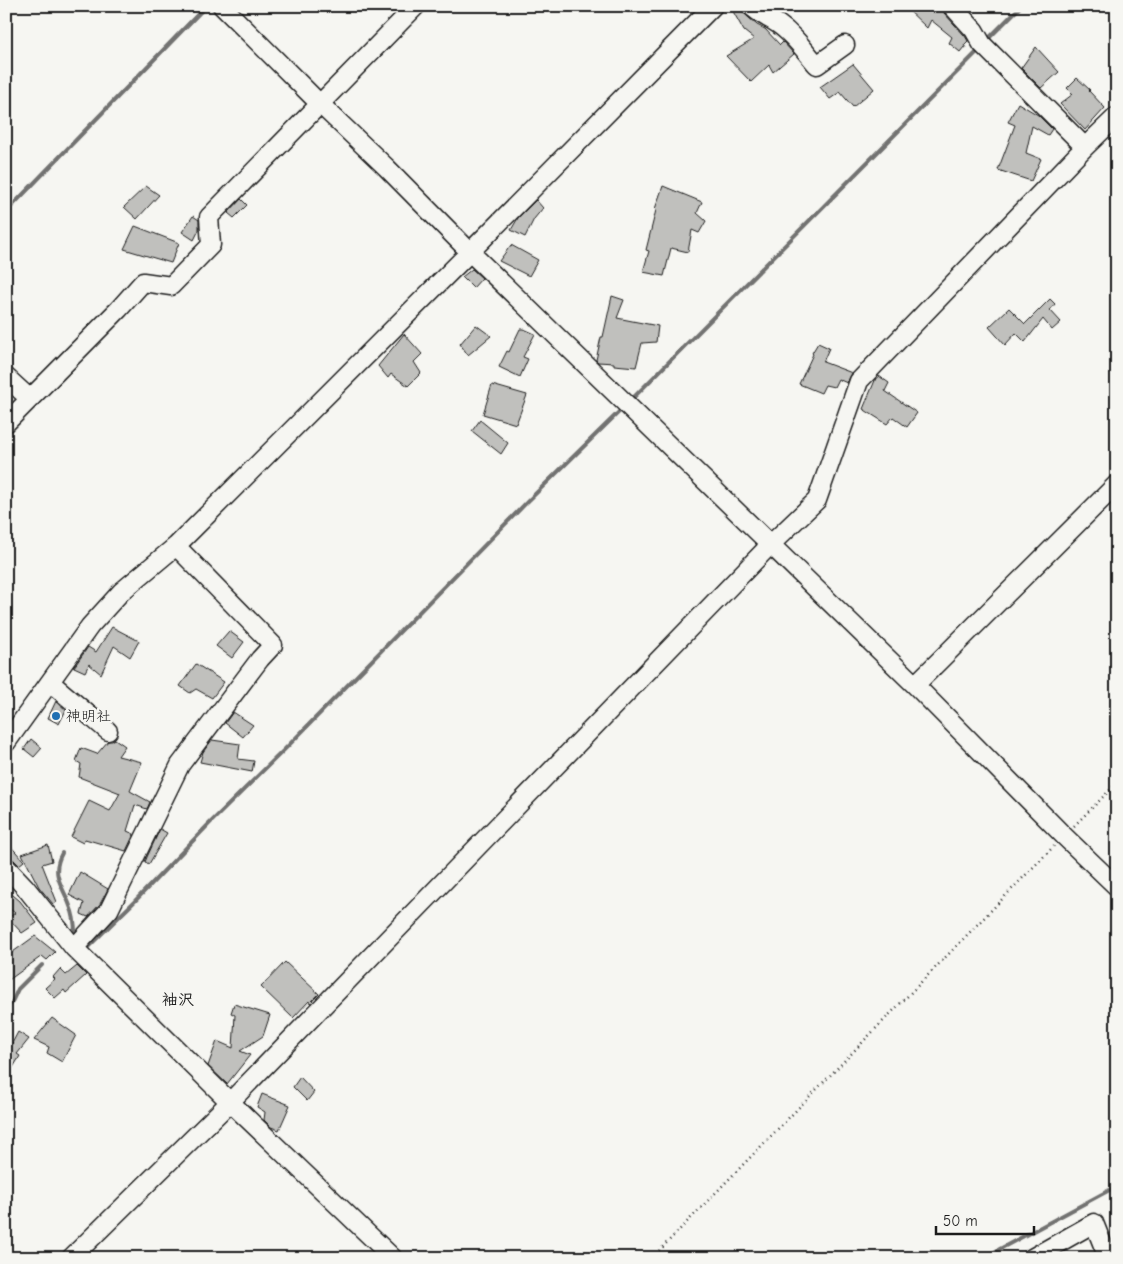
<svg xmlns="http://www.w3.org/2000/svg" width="1123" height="1264" font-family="'Comic Neue','Klee One',sans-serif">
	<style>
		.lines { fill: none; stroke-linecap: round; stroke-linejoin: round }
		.stream { stroke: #727271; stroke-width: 4 }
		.building { fill: #c0c0bd; stroke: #1c1c1c }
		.minor-casing { stroke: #1c1c1c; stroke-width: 21 }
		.path { stroke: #1c1c1c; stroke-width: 2.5; stroke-dasharray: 1 4; stroke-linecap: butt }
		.minor { stroke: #f6f6f2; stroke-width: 18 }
		.poi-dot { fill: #1f6fb2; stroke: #f6f6f2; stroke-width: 2 }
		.labels { text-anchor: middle; stroke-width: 5; stroke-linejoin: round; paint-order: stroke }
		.poi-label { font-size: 15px; fill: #1c1c1c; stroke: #f6f6f2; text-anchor: start }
		.neighbourhood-label { font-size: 16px; font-weight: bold; fill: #1c1c1c; stroke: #f6f6f2 }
	</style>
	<rect width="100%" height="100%" fill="#f6f6f2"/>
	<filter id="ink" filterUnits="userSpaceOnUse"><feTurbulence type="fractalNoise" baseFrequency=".02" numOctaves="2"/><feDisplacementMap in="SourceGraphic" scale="10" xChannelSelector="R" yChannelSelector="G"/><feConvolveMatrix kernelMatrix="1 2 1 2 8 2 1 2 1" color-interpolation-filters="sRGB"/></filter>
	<g filter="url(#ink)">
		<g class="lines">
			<path class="stream" d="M985 42 1021 6
				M6 212 206 6
				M630 401 979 50
				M62 853C50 875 63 886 70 906 74 915 75 925 75 934
				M86 949 134 902 209 824 286 748 527 502 623 408
				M6 1008 11 1004 18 989 42 965
				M983 1258 1117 1186"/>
		</g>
		<path class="building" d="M730 6H739L748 17 757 25 765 29 780 45 783 42 794 54 773 72 769 65 751 82 726 56 754 39 744 31Z
			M904 6H942L944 13 965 36 968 41 964 45 966 48 964 47 960 52 949 43 952 37 931 20 927 28Z
			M1036 47 1059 72 1041 88 1021 68Z
			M853 64 874 89 853 107 840 92 830 99 820 87Z
			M1077 78 1090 90 1089 91 1105 108 1085 130 1060 104 1073 94 1067 88Z
			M1018 103 1038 115 1052 129 1048 135 1032 126 1026 153 1041 159 1031 181 998 170 1015 125 1008 122Z
			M146 186 159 195 137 219 124 207Z
			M663 186 702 202 697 213 706 221 699 233 692 230 688 252 671 248 664 276 643 272 649 251 646 250 656 210 655 209Z
			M241 199 247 205 234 218 228 213Z
			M536 200 543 208 534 219 525 237 511 230 518 218Z
			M193 216 199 220V230L194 240 182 232Z
			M135 226 179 243 171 263 124 249Z
			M511 245 538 260 529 276 499 261Z
			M472 269 482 278 473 288 462 277Z
			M612 296 624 300 617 318 658 326 656 342 642 343 636 367 614 365V363L598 362 596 360 601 337H603Z
			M1050 299 1055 304 1050 310 1061 322 1052 330 1043 319 1025 342 1016 333 1005 345 989 327 1009 308 1025 324Z
			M476 325 491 336 468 355 460 344Z
			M520 329H524L535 334 523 357 528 359 520 377 499 367 507 351 509 352Z
			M404 334 422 354 414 362 421 373 408 386 391 374 388 378 378 366Z
			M818 343 829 348 823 362 852 373 847 383 838 379 834 387 825 385 821 393 799 384 813 354 812 353Z
			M879 376 889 383 885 391 917 413 907 427 893 417 887 424 863 409 876 378Z
			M492 385 527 395 516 424 483 414Z
			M480 420 508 443 501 454 472 431Z
			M112 627 139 641 130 657 114 646 101 674 89 664 85 672 74 667 88 647 96 652Z
			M229 631 244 642 232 658 216 646Z
			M196 664 224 682 212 698 196 689 190 693 180 686Z
			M56 701 66 710 59 724 48 718Z
			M233 712 253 725 243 737 225 723Z
			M31 739 42 748 34 757 24 749Z
			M115 739 125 746 118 756 142 762 130 791 150 802 147 809 135 805 127 831 134 834 126 851 85 839 83 843 71 837 89 801 110 811 120 793 79 777 81 764 76 761 81 748 97 754 108 741H112Z
			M212 740 240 744 238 759 254 761 252 772 200 762 203 752Z
			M160 829 167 833 149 864 145 862 147 857Z
			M6 841 24 861 19 865 13 859 6 857Z
			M48 845 52 861 42 864 57 902 53 904 39 887 22 854Z
			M80 872 108 889 100 904 88 917 81 914 84 903 69 895Z
			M6 889 20 901 37 923 22 933 8 918 15 913 6 906Z
			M35 936 55 952 47 960 42 956 6 982V957Z
			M285 962 319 994 310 1003 309 1001 293 1018 261 987Z
			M77 966 86 975 66 993 64 990 55 998 45 988 55 979 53 977 60 969 66 975Z
			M234 1004 270 1015 263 1036 240 1051 250 1055 227 1084 208 1066 217 1041 233 1048 235 1015 231 1013Z
			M52 1018 76 1035 62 1062 47 1053 49 1047 34 1040Z
			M18 1032 29 1039 17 1054 20 1056 6 1079V1047L9 1049Z
			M300 1077 314 1092 307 1101 293 1087Z
			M262 1094 290 1105 279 1130 271 1127 264 1120 265 1112 257 1107Z"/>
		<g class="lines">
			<g class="minor-casing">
				<path id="minor" d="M222 6 320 104 386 167 470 252 915 685 1064 836 1117 887
					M751 6C759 14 769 18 778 24 794 35 805 51 817 65L845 45
					M952 6 974 30 982 44 1085 147
					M6 377 30 399
					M6 423 119 309 143 282 171 286 211 245 209 217 416 6
					M50 682 108 731
					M915 685 1117 484
					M6 743 90 626 121 592 176 546 470 252 713 6
					M6 867 25 887 74 948 230 1102 393 1258
					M74 948 109 910 180 765 260 659 273 645 176 546
					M71 1258 230 1102 771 544 817 500 859 381 1085 147 1117 116
					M1032 1258 1094 1223 1108 1258"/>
			</g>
			<path class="path" d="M1074 826 1117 783
				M652 1258 1054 846"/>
			<use href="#minor" class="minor"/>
		</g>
	</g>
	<circle class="poi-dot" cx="56" cy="716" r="5"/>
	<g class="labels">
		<g class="poi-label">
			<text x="66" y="721">神明社</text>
		</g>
		<g class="neighbourhood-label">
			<text x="178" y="1005">袖沢</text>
		</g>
	</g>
	<rect width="1123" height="1264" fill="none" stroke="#f6f6f2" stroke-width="25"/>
	<rect x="12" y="12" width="1098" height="1239" fill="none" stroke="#1c1c1c" stroke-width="2" filter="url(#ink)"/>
	<path d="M936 1226v8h98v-8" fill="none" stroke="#1c1c1c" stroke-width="2.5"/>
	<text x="943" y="1226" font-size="15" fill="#1c1c1c" stroke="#f6f6f2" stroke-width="4" paint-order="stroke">50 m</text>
</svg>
